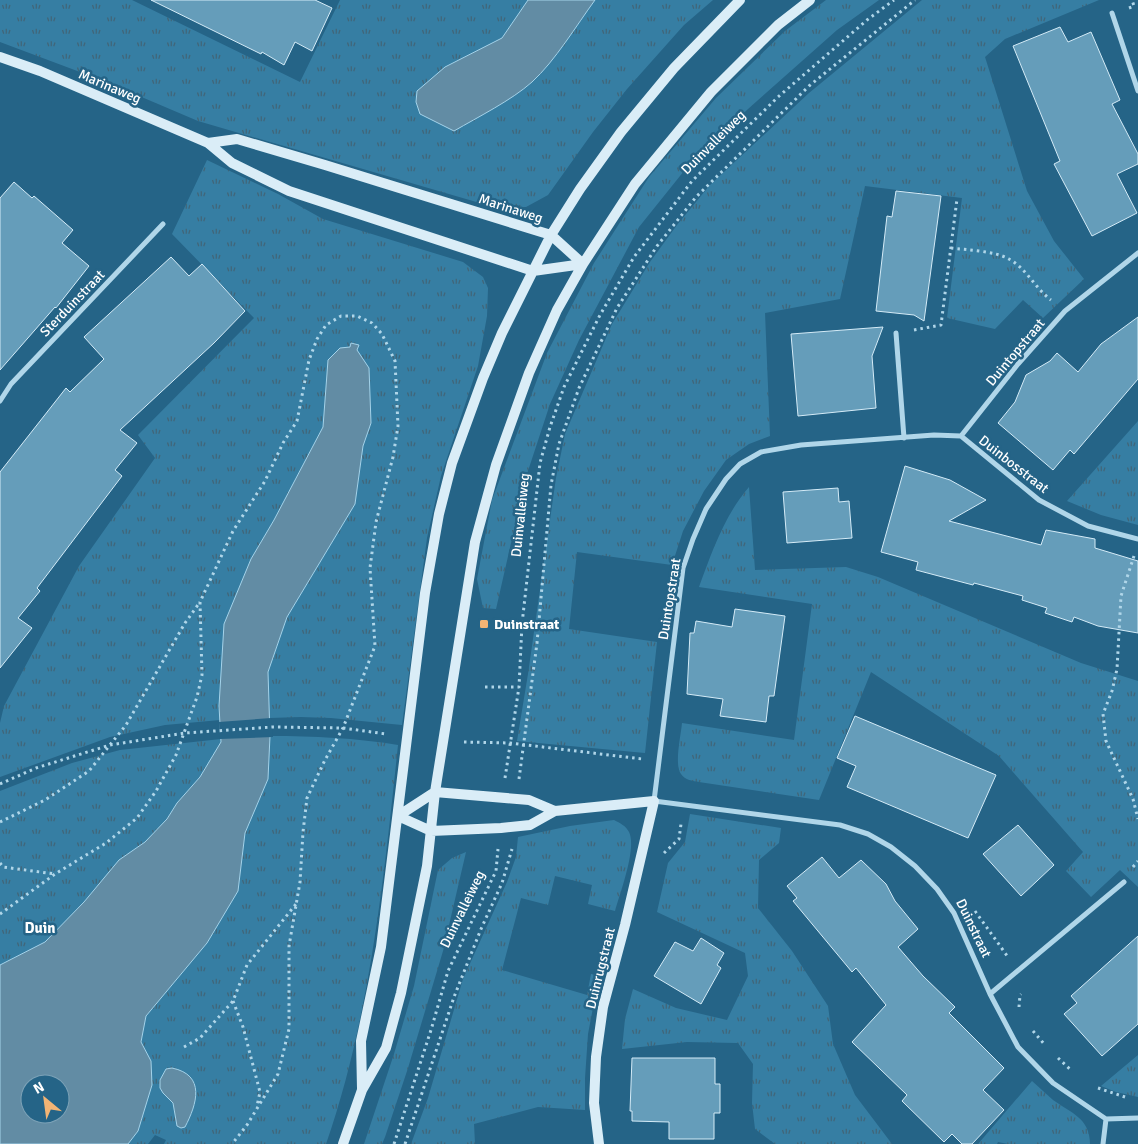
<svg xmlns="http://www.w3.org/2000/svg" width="1138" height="1144" font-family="Signika,sans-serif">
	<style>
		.grass { fill: url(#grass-tufts); fill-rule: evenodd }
		.water { fill: #628ca4; stroke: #a4d3ea; fill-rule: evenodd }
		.pier { fill: #256487 }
		.building { fill: #659dba; stroke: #d4ebf7 }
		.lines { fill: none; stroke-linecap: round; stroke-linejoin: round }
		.path { stroke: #b0d6e9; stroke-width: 3; stroke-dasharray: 2.5 4; stroke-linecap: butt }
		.street { stroke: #b0d6e9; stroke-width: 5 }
		.secondary { stroke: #daedf7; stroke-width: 10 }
		.poi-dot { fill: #f3b474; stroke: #256487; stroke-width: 2 }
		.labels { text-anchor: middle; stroke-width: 5; stroke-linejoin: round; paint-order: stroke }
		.street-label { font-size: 14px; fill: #fff; stroke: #256487 }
		.poi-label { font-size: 14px; font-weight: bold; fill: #fff; stroke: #256487; text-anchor: start }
		.neighbourhood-label { font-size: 15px; font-weight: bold; fill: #fff; stroke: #256487 }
	</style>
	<defs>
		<pattern id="grass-tufts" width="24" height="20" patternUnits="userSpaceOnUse" patternTransform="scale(1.25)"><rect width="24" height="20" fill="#367ea3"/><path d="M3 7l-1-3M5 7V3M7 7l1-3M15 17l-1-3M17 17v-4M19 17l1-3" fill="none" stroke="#416578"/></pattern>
	</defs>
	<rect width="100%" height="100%" fill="#256487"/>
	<path class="grass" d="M0 0H132L300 82 340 0H528L502 38 445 67 442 123 454 130C478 117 512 100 532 82 555 61 576 26 595 0H713L684 25 627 89 593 132 548 195 526 207 497 208 198 121 104 81 0 42Z
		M826 0H879L837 30 748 109 688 166 639 227 579 340 550 404 526 477 496 609 483 608 477 579 492 500 547 353 594 263 649 177 716 98 785 31Z
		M922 0H1099L1005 39 985 57 1027 191 1054 241 1084 279 1043 318 1023 300 995 329 947 318 962 198 865 186 840 299 765 313 770 436 749 444 726 460 704 491 683 531 672 565 577 552 569 629 657 642 645 753 517 741 528 674 556 478 565 434 612 324 650 262 677 225 710 185 809 93Z
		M207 160 278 194 323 219 463 262 483 277 488 288 487 316 478 366 441 476 427 538 402 725 331 718 301 717 269 718 268 672 287 617 355 504 363 446 371 423 369 368 351 343 350 347 328 360 323 427 274 520 251 559 219 706 220 720 165 725 110 737 0 777V723L4 706 79 566 155 458 138 435 254 318 172 234Z
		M1138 421V525L1101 515 1067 501Z
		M749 487 755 570 846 567 878 577 1081 663 1138 681V887L1120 870 1091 897 1066 871 1083 852 999 756 871 672 819 800 699 782C693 781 685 780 681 774 674 765 681 735 682 723L794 740 812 604 699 587C712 552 724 516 749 487Z
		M270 736C313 736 356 738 398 745 384 877 370 1018 326 1144H164L166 1140 155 1135 148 1144H128L138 1131 151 1061 141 1043 146 1016 207 943 238 891 245 833 268 779ZM166 1069C180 1070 187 1072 195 1084L194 1106 185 1127 177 1126 173 1103 163 1093 160 1081Z
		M221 739 222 742 200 777 177 803 167 819 145 842 119 860 84 902 45 942 0 965V791L72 763 120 750Z
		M690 814 781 828 779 843 759 860 758 908 792 951 828 1006 833 1044 855 1095 892 1144H775L755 1129 752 1103 753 1064 738 1043 687 1042 622 1049 625 1019 633 989 676 1008 727 1020 748 976 745 953 657 912 668 863 685 842Z
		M614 820C620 823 626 826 629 832 637 848 620 893 615 911L588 904 592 885 555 876 548 905 521 898 502 970 587 995 591 974 599 976 588 1034 585 1078V1110L538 1107 474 1124 475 1144H411L428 1098 463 979 507 882 516 857 518 837 570 826Z
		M466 852 443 951 408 1068 385 1137 382 1144H364L394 1054 414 986 438 870 452 858Z
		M1138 1055V1097L1116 1092 1101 1086Z
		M1032 1081C1039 1087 1046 1094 1053 1100 1071 1113 1090 1118 1090 1144H1008L998 1142 997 1144H978Z"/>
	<path class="water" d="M528 0H595C576 26 555 61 532 82 512 100 478 117 454 131L420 114 416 102 417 91 445 67 502 38Z
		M351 343 359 345 357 350 369 368 371 423 363 446 355 504 287 617 268 672 270 736 268 779 245 833 238 891 207 943 146 1016 141 1042 151 1061 152 1085 138 1131 128 1144H0V965L45 942 84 902 119 860 145 842 167 819 177 803 200 777 221 742 219 706 224 624 251 559 274 520 323 427 328 360 340 348 350 347ZM30 1084H60V1114H30Z
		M172 1068C206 1075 197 1104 185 1127L181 1128 177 1126 173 1103 163 1093 160 1088V1080L166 1069Z"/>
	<path class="pier" d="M271 718 273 737 220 739 219 722Z"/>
	<path class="building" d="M151 0H315L332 8 312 51 295 42 284 65 262 52 261 54Z
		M1060 27 1068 42 1091 32 1120 100 1112 104 1138 154V164L1117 174 1137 213 1092 236 1054 164 1060 161 1013 46Z
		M14 182 32 198 34 196 73 230 62 243 89 266 56 308 55 307 0 370V198Z
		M896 191 941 196 924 321 914 315 876 311 887 216 892 217Z
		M171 257 189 276 202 264 245 311 214 343 120 430 137 443 115 470 122 476 37 588 40 591 18 618 32 628 0 668V472L66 388 70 392 104 359 84 337Z
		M1138 317V379L1074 454 1070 450 1053 470 998 423 1015 402 1026 375 1050 361 1057 353 1078 372 1101 344Z
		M883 327 872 356 876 408 798 416 791 334Z
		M905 466 950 480 986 500 949 521 1041 545 1046 530 1095 539V548L1138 561V633L1098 626 1074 617 1072 622 1045 613 1047 608 1022 600 1023 596 974 583 973 585 916 570 918 562 881 552Z
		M838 488 839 502 849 501 852 538 787 543 783 492Z
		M735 609 785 616 774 696H769L766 722 720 716 723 699 687 694 690 633H694L696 621 732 627Z
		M855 716 996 775 968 838 847 787 856 766 837 758Z
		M1018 825 1054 865 1021 896 983 854Z
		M822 857 839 878 861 860 886 884 895 901 918 929 898 947 923 976 955 1007 949 1013 1004 1068 983 1090 1004 1110 972 1144H962L952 1134 944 1142 902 1101 907 1095 852 1042 886 1005 856 968 852 972 793 901 797 898 787 886Z
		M1138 936V1024L1102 1056 1064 1014 1077 1003 1071 996Z
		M701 938 724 953 717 965 721 968 701 1004 654 976 675 942 693 951Z
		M632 1058H715V1084H720V1113H714V1139H669V1122L632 1121V1111H630Z"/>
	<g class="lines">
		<path class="path" d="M1129 8 1134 6 1132 0
			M951 248C967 250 995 251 1009 259 1026 268 1035 288 1051 300
			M914 330 941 325 957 199
			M1134 556 1121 596 1117 669 1112 691 1103 714 1106 741 1133 799 1138 819
			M485 687H519
			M464 742 510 743 642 759
			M505 778 519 687 522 624 540 463 550 427 564 387 600 315 634 257 692 181 778 97 867 20 894 0
			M519 779 537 643 551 485 559 444 579 388 617 308 657 246 696 197 809 86 915 0
			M0 784 36 768 110 745 185 733 273 727 343 728 386 734
			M0 822 45 800 89 771 126 725 185 623 200 602
			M664 853 679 839 681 824
			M0 863 3 867 55 874
			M1133 867 1138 861
			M975 911 1008 957
			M0 914 55 874 106 843 137 818 156 791 176 755 197 697 202 675 200 602 233 531 265 481 283 443 297 421 309 360 317 339 326 325 341 316H357L372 323 382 334 395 361 398 426 393 457 376 522 370 568 375 646 343 728 325 760 307 798 303 832 300 882 289 946V1029L278 1074 247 1125 232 1144
			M233 1001 243 1027 260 1092 257 1106
			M1019 1007 1020 995 1021 994
			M1033 1031 1045 1045
			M184 1047 200 1038 233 1001 247 965 296 904
			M1058 1058 1072 1071
			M1098 1088 1128 1098
			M394 1144 431 1030 448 971 496 871 498 849
			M405 1144 454 997 481 929 502 883 512 849"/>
		<path class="street" d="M1112 13 1138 91
			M1138 253 1065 311 1018 364 961 436 934 435 801 445 761 452 740 464 726 479 706 509 693 539 683 568 654 801 840 825 868 834 891 847 915 866 937 889 954 913 990 994 1018 1047 1053 1083 1106 1119 1138 1118
			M896 333 904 438
			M0 401 11 384 163 224
			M961 436 1039 500 1088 526 1138 539
			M990 994 1124 882
			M1103 1144 1106 1119"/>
		<path class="secondary" d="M0 57 40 71 208 143 232 163 289 191 533 271 583 264
			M208 143 237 139 325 165 551 235 583 264
			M398 816 431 831 501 828 530 825 555 811 654 801 625 925 603 1007 596 1057 594 1103 599 1144
			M398 816 435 792 529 800 555 811
			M362 1089 361 1041 381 947 425 593 439 514 452 463 483 378 502 333 551 235 580 189 621 132 674 68 740 0
			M343 1144 362 1090 386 1048 401 993 427 866 435 792 475 542 496 465 529 373 557 310 583 264 635 184 711 92 778 25 810 0"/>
	</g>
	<rect class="poi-dot" x="479" y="619" width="10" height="10" rx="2.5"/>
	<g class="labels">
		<g class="street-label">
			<text transform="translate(110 86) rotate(23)" y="5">Marinaweg</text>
			<text transform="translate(713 142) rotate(-45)" y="5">Duinvalleiweg</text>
			<text transform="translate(511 208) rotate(18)" y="5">Marinaweg</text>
			<text transform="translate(72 303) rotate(-46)" y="5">Sterduinstraat</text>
			<text transform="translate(1015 352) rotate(-50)" y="5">Duintopstraat</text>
			<text transform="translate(1014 464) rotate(38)" y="5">Duinbosstraat</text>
			<text transform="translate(520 515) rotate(-84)" y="5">Duinvalleiweg</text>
			<text transform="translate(669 599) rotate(-81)" y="5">Duintopstraat</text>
			<text transform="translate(462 909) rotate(-64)" y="5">Duinvalleiweg</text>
			<text transform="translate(974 928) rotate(64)" y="5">Duinstraat</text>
			<text transform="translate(600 968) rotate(-76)" y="5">Duinrugstraat</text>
		</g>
		<g class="poi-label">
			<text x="494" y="629">Duinstraat</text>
		</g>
		<g class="neighbourhood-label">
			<text x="40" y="933">Duin</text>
		</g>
	</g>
	<g transform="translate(45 1099) rotate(331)"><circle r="24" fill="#256487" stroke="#7ca2b7"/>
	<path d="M0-4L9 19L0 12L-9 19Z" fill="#f3b474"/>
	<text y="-8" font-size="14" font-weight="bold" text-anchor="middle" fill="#ffffff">N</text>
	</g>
</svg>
